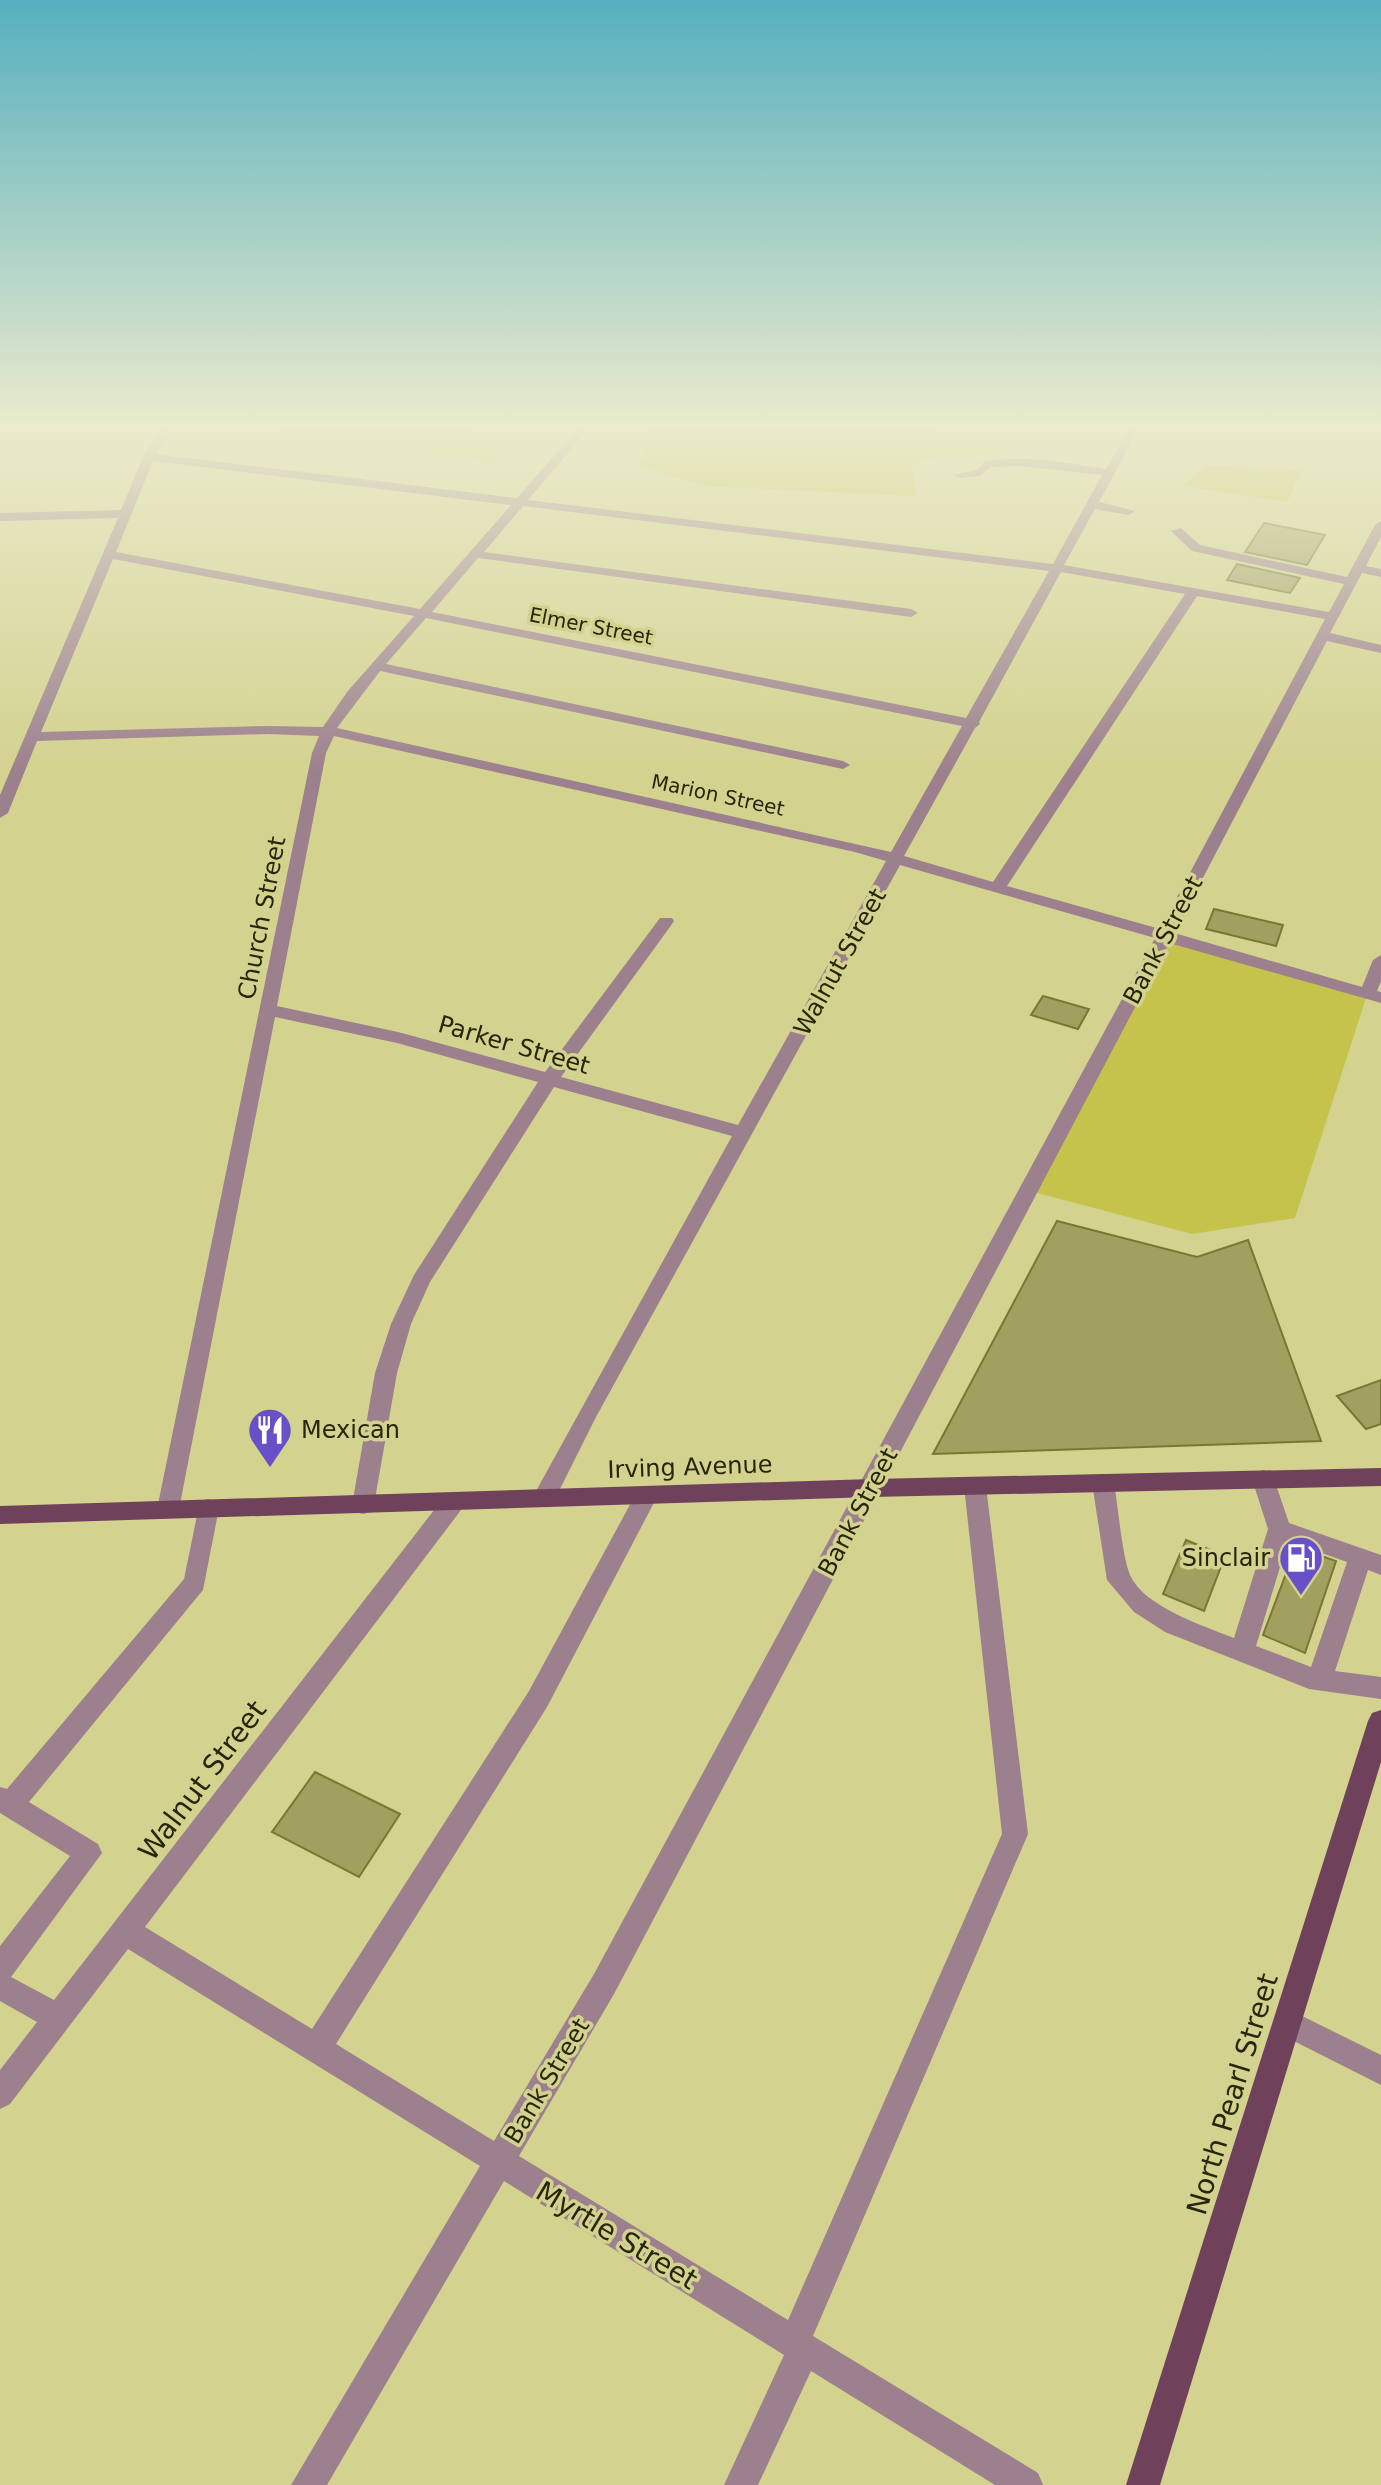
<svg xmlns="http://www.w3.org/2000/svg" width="1381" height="2485" font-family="'DejaVu Sans',sans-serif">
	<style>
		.green { fill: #c6c34d }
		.building { fill: #a2a05f; stroke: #787736; stroke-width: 2 }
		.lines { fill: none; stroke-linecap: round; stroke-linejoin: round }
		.minor { fill: #9c808e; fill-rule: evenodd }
		.major { fill: #70415a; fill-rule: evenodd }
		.labels { text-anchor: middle; stroke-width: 7; stroke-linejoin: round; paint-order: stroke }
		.far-street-label { font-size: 20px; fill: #27260a; stroke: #d3d28f }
		.street-label { font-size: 24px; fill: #27260a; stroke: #d3d28f }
		.poi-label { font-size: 24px; fill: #27260a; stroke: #d3d28f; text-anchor: start }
		.near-street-label { font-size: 28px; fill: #27260a; stroke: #d3d28f }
	</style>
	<rect width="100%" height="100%" fill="#d3d28f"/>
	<path class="green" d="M289 425H472L469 432 498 442 494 463 282 431Z
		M653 425H830L1002 435 1003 452 912 462 916 496 704 486 639 466Z
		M1205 465 1302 470 1287 502 1183 486Z
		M1166 936 1367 995 1295 1218 1192 1234 1030 1191Z"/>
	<path class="building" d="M1264 523 1325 535 1307 565 1245 552Z
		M1237 564 1300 578 1290 593 1227 580Z
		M1214 909 1283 925 1276 946 1206 929Z
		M1043 996 1089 1009 1078 1029 1031 1015Z
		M1057 1221 1197 1257 1248 1240 1321 1441 933 1454Z
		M1381 1380V1424L1366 1429 1337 1396Z
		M1186 1540 1225 1556 1204 1611 1163 1594Z
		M1296 1547 1336 1561 1305 1653 1263 1635Z
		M315 1772 400 1814 359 1877 272 1832Z"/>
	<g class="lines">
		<path class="minor" d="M164 425H175L156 454 517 498 581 425H592L528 500 1053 564 1102 475 1019 466 991 467 980 476 960 478 954 475 977 470 984 462C1024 454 1066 463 1106 469L1131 425H1141L1099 502 1135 511 1129 515 1095 509 1064 565 1329 612 1344 584 1192 551 1171 531 1181 528 1200 545 1347 577 1375 525 1381 521V537L1366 566 1381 569V577L1362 573 1330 633 1381 645V653L1327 641 1174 933 1362 987 1373 960 1381 955V981L1377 991 1381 992V1003L1169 943 614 1994 519 2156 788 2320 1002 1834 964 1486 967 1479 975 1477 983 1479 986 1486 1028 1834 813 2336 1038 2473 1043 2485H995L811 2371 758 2485H724L784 2355 504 2181 327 2485H291L480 2166 128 1949 10 2104 0 2109V2070L37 2022 0 2001V1946L70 1856 0 1813V1787L7 1789 184 1579 200 1501 208 1499 216 1501 219 1508 203 1590 29 1802 98 1844 102 1853 11 1977 54 2000 445 1496 453 1494 461 1496 464 1503 461 1510 145 1927 312 2029 529 1691 639 1488 647 1486 655 1488 658 1495 547 1707 336 2044 494 2141 594 1974 1155 938 900 865 596 1417 552 1505 544 1507 536 1505 533 1498 536 1491 732 1136 554 1087 430 1282 411 1324 397 1373 374 1505 371 1512 363 1514 355 1512 352 1505 375 1373 391 1324 414 1275 538 1082 397 1043 275 1017 179 1509 176 1516 168 1518 160 1516 157 1509 312 753 319 736 268 734 37 741 8 813 0 818V795L118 518 0 521V513L121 510 143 457ZM153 461 511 505 420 609 116 552ZM523 506 1049 571 966 718 432 612 478 558 911 617 918 613 911 609 484 552ZM113 559 414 616 347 692 323 727 268 726 41 732ZM1061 572 1185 594 993 882 904 856 975 728 980 724 979 722ZM1197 596 1325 619 1160 929 1007 886ZM426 618 962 726 891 852 337 728 380 671 843 769 850 765 843 761 386 664ZM334 736 855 852 886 861 738 1125 561 1077 672 924 674 921 672 918H660L545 1072 398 1032 277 1006 326 753Z
			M1263 1470 1271 1473 1274 1479 1289 1523 1381 1555V1575L1368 1570 1335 1671 1381 1677V1699L1309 1689 1165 1632 1134 1612 1107 1580 1092 1483 1095 1476 1103 1474 1111 1476 1114 1483C1118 1505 1122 1556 1130 1575 1144 1607 1204 1626 1234 1638L1268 1529 1252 1479 1255 1473ZM1288 1541 1347 1562 1311 1667 1256 1646Z
			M1288 2009 1381 2055V2085L1278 2033 1274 2023 1278 2013Z"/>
		<path class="major" d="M1381 1468V1486L872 1497 0 1524V1506L872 1479Z
			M1381 1710V1762L1160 2485H1126L1368 1721 1372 1713Z"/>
	</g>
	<linearGradient id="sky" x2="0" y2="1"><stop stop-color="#56b0bf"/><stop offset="0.55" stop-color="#ebebcd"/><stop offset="1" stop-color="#ebebcd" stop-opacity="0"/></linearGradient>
	<rect width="1381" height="773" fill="url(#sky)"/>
	<defs>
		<g id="restaurant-pin" transform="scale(2.3)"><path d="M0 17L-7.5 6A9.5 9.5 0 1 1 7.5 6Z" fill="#6850c9" stroke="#d3d28f"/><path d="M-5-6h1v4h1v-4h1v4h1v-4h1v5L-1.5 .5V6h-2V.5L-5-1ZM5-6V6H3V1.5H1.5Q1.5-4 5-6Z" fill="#fff"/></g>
		<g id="fuel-pin" transform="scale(2.3)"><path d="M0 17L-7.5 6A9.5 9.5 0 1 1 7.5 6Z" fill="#6850c9" stroke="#d3d28f"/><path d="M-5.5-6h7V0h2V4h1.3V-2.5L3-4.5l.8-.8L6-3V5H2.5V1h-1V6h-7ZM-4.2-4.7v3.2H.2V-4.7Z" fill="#fff"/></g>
	</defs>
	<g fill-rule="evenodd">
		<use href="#restaurant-pin" x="270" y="1430"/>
		<use href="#fuel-pin" x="1301" y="1558"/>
	</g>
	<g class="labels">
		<g class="far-street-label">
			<text transform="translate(591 626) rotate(11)" y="7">Elmer Street</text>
			<text transform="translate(718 795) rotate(12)" y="7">Marion Street</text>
		</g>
		<g class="street-label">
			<text transform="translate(262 918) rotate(-79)" y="8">Church Street</text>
			<text transform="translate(1163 940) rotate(-62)" y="8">Bank Street</text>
			<text transform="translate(840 962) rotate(-61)" y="8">Walnut Street</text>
			<text transform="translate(514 1045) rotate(16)" y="8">Parker Street</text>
			<text transform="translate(690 1467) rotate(-2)" y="8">Irving Avenue</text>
			<text transform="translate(858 1512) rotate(-62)" y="8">Bank Street</text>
			<text transform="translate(547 2081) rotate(-59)" y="8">Bank Street</text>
		</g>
		<g class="poi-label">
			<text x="301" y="1438">Mexican</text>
			<text x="1270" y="1566" text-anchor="end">Sinclair</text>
		</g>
		<g class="near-street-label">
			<text transform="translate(202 1780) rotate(-53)" y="10">Walnut Street</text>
			<text transform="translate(1232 2094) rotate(-73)" y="10">North Pearl Street</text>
			<text transform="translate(617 2235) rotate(31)" y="10">Myrtle Street</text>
		</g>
	</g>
</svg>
